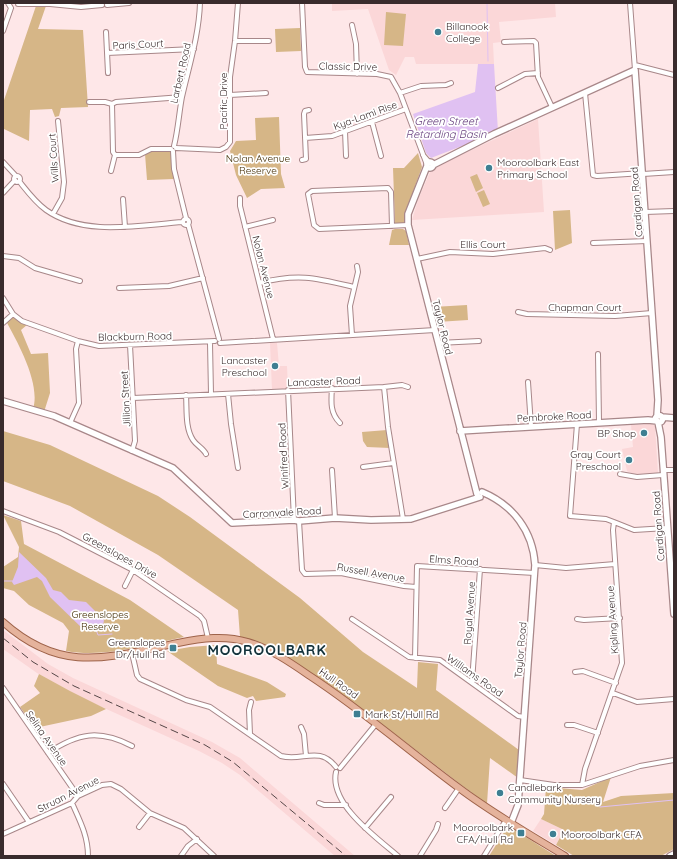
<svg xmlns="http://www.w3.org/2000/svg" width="677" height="859" font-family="Quicksand,sans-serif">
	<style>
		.built { fill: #fbd7d8 }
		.green { fill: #d6b687 }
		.water { fill: #e0c1f2 }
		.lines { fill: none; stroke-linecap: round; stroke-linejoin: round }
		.stream { stroke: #e0c1f2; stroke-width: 1 }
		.street-casing { stroke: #a88789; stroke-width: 6 }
		.secondary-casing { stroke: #a88789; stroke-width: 8 }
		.primary-casing { stroke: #9e634a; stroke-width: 8 }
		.street { stroke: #fff; stroke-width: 4 }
		.secondary { stroke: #fff; stroke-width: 5.5 }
		.primary { stroke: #e5b39c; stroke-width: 6 }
		.rail { stroke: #554647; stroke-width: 1; stroke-dasharray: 8 4; stroke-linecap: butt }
		.poi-dot { fill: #3e7f92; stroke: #fff; stroke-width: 1.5 }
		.labels { text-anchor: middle; stroke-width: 3.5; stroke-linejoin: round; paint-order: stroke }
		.poi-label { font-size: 10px; fill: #392b2c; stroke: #fff; text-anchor: start }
		.street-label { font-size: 10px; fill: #392b2c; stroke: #fff }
		.park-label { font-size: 10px; fill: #432d04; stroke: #fff }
		.water-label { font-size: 11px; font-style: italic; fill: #6a4380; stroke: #fff }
		.district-label { font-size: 14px; font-weight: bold; letter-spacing: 1px; fill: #13323b; stroke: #fff }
	</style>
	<rect width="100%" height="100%" fill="#fee7e8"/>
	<path class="built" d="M332 3H555L556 17 499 22 501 42 493 43 494 64H416L414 57H405L396 75 389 70 368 9 332 11Z
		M538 119 544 212 412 220 418 200 430 172 444 163Z
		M270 343H277L279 366H287L288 389 272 390Z
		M652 424 655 426 658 473 635 475 627 471 622 449 633 447 631 425Z
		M3 630 48 664 73 678 212 742 240 758 355 856H335L240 775 222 763 199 751 82 698 37 673 3 649Z
		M541 819 564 830 556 845 533 831Z"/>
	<path class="green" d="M37 3H47L38 29 83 30 88 107 61 108 59 116 55 117 52 109 30 110 29 141 4 129 3 132V103Z
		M386 12 406 14 403 46 384 45Z
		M300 28 301 51 276 52 275 29Z
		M279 117 281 174 285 188 261 189 247 198 236 175 230 151 236 141 256 140 255 118Z
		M169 150 172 152 174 179 147 180 145 154 152 151Z
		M418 153 422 167 408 206 405 223 395 224 393 168H404Z
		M477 174 483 188 476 192 470 177Z
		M484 190 490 204 483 207 477 193Z
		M570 210 572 243 555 250 553 211Z
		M395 229H403L406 231 409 245H389L392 230Z
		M467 305 468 320 437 322 433 307Z
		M13 315 28 324 21 330 31 354 48 353 50 393 44 412 33 409C41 384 18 343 6 321Z
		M387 430 390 448 367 447 363 441 362 432Z
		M3 431 50 445 158 496 190 517 300 598 363 652 417 688 418 662 438 664 436 690 519 750 518 778 490 758 487 804C431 763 377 718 319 679 295 662 270 642 240 637L238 610 158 555 70 506 3 481Z
		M3 515 21 521 24 544 130 600 184 637C146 645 105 658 66 651L69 631 63 623 29 605 14 591 3 588V567L18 557 19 547Z
		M216 645 217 664 267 682 286 694 285 697 256 701 253 696 247 698 218 686 167 651 190 647Z
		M39 674 70 691 106 709 91 716 35 728 20 707 40 693 34 686Z
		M611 777 603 802 621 796 674 793V849L661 856H574L556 845 564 830 541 819 544 814 546 787 582 790Z
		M508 826 556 856H489Z"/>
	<path class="water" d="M478 64H494L498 132 431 158 426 153 413 114 475 92Z
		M19 552 46 578 53 590 61 592 69 600 86 602 104 620 103 626 83 629 50 597 42 581 37 577 14 585 12 582 18 567Z"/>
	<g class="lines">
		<path class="stream" d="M487 3 488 61
			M3 581H13
			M95 627 98 635 112 634
			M600 807 674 800"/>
		<g class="street-casing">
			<path id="street" d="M8 3 11 8
				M302 3 305 67 307 72 377 74 391 77 400 93 427 165
				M630 3 635 70
				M18 4H50L81 7 102 5
				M107 5 129 3
				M352 25 356 44 357 74
				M3 31 11 8
				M106 32 108 73
				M235 41H269
				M504 42 534 41 536 43 538 77 552 107
				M107 53 194 49
				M635 65 674 75
				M498 88 525 74 538 73
				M400 93 421 86 446 85 451 83
				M585 93 593 175 597 176 643 173
				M230 95 266 93
				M89 102H105L112 104
				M372 122 381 156
				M345 131 346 156
				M305 138 332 136 406 109
				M174 146C178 130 179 113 182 97 189 66 199 35 200 3
				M176 148 220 150 226 147 230 142V77L235 41 238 3
				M171 149H151L139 155H115L113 152 112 104 116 102 182 97
				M173 151 174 169 186 218
				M423 155 429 162
				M302 160 306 159 304 114 305 111 309 110
				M3 162 16 176
				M111 171 115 155
				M643 174 674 172
				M14 179a3 3 0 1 1 6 0a3 3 0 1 1-6 0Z
				M19 181C27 191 35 202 46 210 84 237 139 225 183 222
				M3 193 15 180
				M240 198V206L273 339
				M123 199 125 227
				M645 212 674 211
				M53 214 62 198 64 182 58 121
				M183 222a3 3 0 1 1 6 0a3 3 0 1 1-6 0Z
				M188 224 219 339
				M392 226 391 192 388 188 312 191 308 194 314 225 319 229 388 226 408 225
				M245 227 273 220
				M593 243 647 241
				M3 256 19 258 35 268 80 281
				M417 259 450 252 493 254 545 248 550 250
				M259 283C299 273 316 278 354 287
				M119 288 169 286 203 278
				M3 298 13 314 22 321 78 341 99 346 215 341
				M518 312 527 314 615 316 652 313
				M3 323 13 314
				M352 335 350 306 358 272 357 266
				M210 343 211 394
				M220 343 435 330
				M438 343 479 341
				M130 345 135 441 132 451
				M598 354 599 422
				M528 382 531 426
				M384 387 402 385 408 387
				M332 388C331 402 330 413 340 423
				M288 390 294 520
				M228 394 231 424 238 468
				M186 395C187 410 185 428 193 440 197 446 203 448 206 454
				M133 398 384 387 388 427 403 519
				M70 423 79 403 76 349 78 341
				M577 424 570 516 606 519 614 522 613 530 622 663 585 769 582 785
				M363 467 393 463
				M332 470 335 518
				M663 470H674
				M620 474 637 477 663 475
				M3 511 59 532 133 570 200 616 204 621 208 638
				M299 521 302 570 305 574 341 573 404 586 416 587
				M614 522 634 530 667 528
				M535 565 566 568 615 564
				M125 586 133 570
				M352 619 409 657 440 660 518 716 524 717
				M577 619 584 620 620 618
				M132 653 137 675 140 679 186 700 210 707 281 756C302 762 319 745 336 767
				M415 658 417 566 535 573
				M575 672 583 671 616 683
				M472 682 480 569
				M3 688 78 796
				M613 693 637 702 674 699
				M567 725H574L598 733
				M301 727 304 734 306 756
				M250 734 249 710 251 702
				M48 753C78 733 99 729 132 746
				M340 768 376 724
				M336 772C329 804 377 838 398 856
				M520 780 554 785H582L640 766 674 760
				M3 784 29 822
				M72 803C80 821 88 836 88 856
				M319 803 324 805H346
				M445 808 459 788
				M139 827 150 813
				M365 828 391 797
				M3 834 72 803 78 796 102 785 111 784 121 789 150 813 184 828 214 856
				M181 856 188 846 197 839
				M420 856 436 830 438 824
				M484 856 506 820"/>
		</g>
		<g class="secondary-casing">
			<path id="secondary" d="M427 165a3 3 0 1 1 6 0a3 3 0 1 1-6 0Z
				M433 165 494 134 635 70 658 400 657 416
				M427 166 408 214V225L477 494
				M3 401 54 416 173 468 232 523 294 520 299 521 335 518 371 520 411 519 480 497
				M655.5 419a3.5 3.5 0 1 1 7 0a3.5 3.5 0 1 1-7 0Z
				M662 417 674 418
				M658 422 661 437 674 614
				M460 431 648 420 657 421
				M482 492C513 505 533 531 535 565L518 805 511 823
				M670 856 674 854"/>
		</g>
		<g class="primary-casing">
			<path id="primary" d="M3 622C62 675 109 657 178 643 202 638 225 635 248 642 271 649 291 663 310 676 362 710 409 751 459 788 492 813 529 834 565 856"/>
		</g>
		<use href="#street" class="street"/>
		<use href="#secondary" class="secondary"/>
		<use href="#primary" class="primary"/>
		<path class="rail" d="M3 638 33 662 74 686 205 745 233 762 346 856"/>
	</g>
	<g class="poi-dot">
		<circle cx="438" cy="32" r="4"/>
		<circle cx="489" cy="168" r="4"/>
		<circle cx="275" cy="366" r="4"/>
		<circle cx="644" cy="433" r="4"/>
		<circle cx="629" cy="460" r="4"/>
		<rect x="169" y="644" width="8" height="8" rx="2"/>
		<rect x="353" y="710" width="8" height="8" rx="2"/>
		<circle cx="500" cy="793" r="4"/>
		<rect x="517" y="829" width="8" height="8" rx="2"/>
		<circle cx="553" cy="834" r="4"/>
	</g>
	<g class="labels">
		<g class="poi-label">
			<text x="446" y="30">Billanook<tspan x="446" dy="12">College</tspan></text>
			<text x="497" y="166">Mooroolbark East<tspan x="497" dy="12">Primary School</tspan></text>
			<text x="267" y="364" text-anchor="end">Lancaster<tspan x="267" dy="12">Preschool</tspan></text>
			<text x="636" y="437" text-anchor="end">BP Shop</text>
			<text x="621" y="458" text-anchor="end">Gray Court<tspan x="621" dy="12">Preschool</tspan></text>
			<text x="165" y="646" text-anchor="end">Greenslopes<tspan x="165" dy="12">Dr/Hull Rd</tspan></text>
			<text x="365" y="718">Mark St/Hull Rd</text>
			<text x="508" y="791">Candlebark<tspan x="508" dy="12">Community Nursery</tspan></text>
			<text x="513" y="831" text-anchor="end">Mooroolbark<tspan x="513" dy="12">CFA/Hull Rd</tspan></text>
			<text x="561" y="838">Mooroolbark CFA</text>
		</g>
		<g class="street-label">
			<text transform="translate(138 44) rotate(-3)" y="4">Paris Court</text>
			<text transform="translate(348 66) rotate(1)" y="4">Classic Drive</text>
			<text transform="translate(180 73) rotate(-77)" y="4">Larbert Road</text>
			<text transform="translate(223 101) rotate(-90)" y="4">Pacific Drive</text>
			<text transform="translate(365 115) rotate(-20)" y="4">Kya-Lami Rise</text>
			<text transform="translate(53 158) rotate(-94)" y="4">Wills Court</text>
			<text transform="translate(636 202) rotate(-94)" y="4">Cardigan Road</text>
			<text x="483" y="248">Ellis Court</text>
			<text transform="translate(264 267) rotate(76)" y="4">Nolan Avenue</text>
			<text x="585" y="311">Chapman Court</text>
			<text transform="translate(443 327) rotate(76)" y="4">Taylor Road</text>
			<text transform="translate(135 336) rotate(-1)" y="4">Blackburn Road</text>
			<text transform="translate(324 381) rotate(-2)" y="4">Lancaster Road</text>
			<text transform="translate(125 399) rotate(-93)" y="4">Jillian Street</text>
			<text transform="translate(554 416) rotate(-3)" y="4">Pembroke Road</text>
			<text transform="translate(283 456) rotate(-93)" y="4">Winifred Road</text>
			<text transform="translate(282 512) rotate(-3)" y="4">Carronvale Road</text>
			<text transform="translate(658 526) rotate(-94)" y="4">Cardigan Road</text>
			<text transform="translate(120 555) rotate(29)" y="4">Greenslopes Drive</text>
			<text transform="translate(454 560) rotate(4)" y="4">Elms Road</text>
			<text transform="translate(371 572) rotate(10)" y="4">Russell Avenue</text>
			<text transform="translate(469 613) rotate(-86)" y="4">Royal Avenue</text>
			<text transform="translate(612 620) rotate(-94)" y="4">Kipling Avenue</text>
			<text transform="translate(520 650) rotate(-85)" y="4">Taylor Road</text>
			<text transform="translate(475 675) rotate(35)" y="4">Williams Road</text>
			<text transform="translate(339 683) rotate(35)" y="4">Hull Road</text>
			<text transform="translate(47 738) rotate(55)" y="4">Selina Avenue</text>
			<text transform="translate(68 794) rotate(-27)" y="4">Struan Avenue</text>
		</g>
		<g class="park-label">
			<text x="258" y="162">Nolan Avenue<tspan x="258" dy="12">Reserve</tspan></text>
			<text x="100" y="618">Greenslopes<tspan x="100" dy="12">Reserve</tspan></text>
		</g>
		<g class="water-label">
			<text x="446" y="125">Green Street<tspan x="446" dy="13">Retarding Basin</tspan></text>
		</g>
		<g class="district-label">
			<text x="267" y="655">MOOROOLBARK</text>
		</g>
	</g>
	<rect width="677" height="859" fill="none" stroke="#392b2c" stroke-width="8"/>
</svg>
